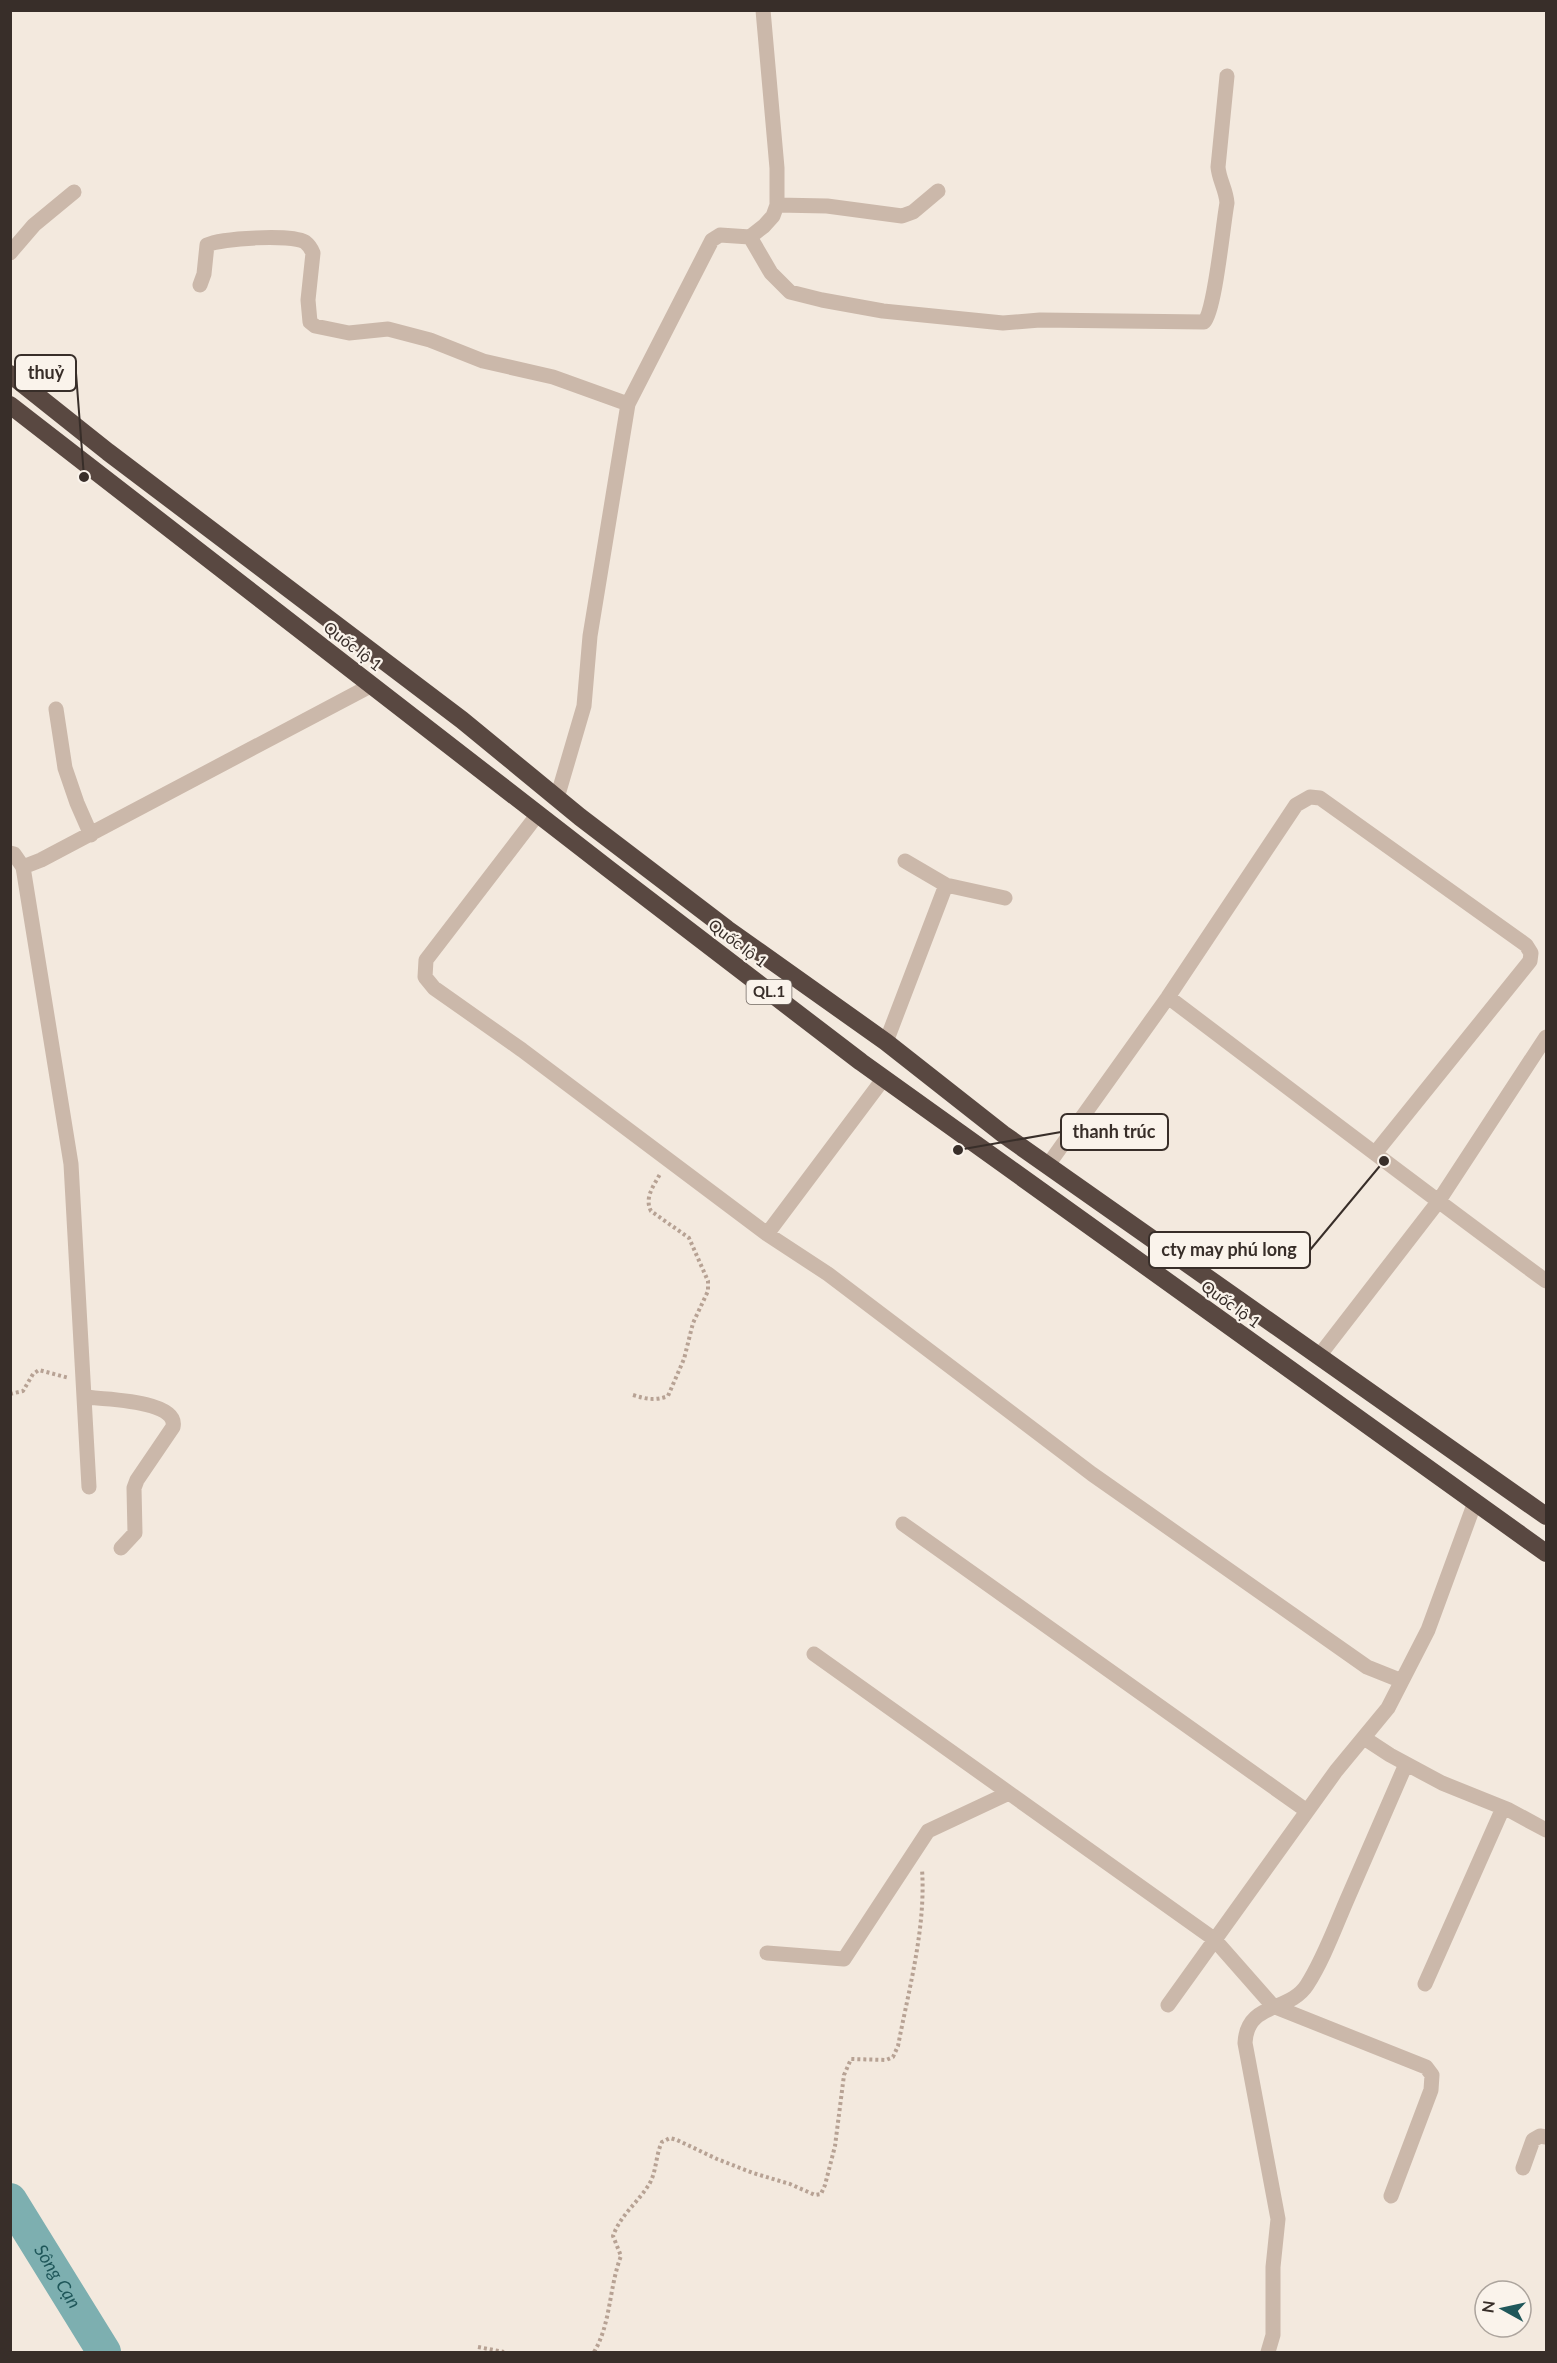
<svg xmlns="http://www.w3.org/2000/svg" width="1557" height="2363" font-family="Lato,sans-serif">
	<style>
		.lines { fill: none; stroke-linecap: round; stroke-linejoin: round }
		.river { stroke: #7dafb0; stroke-width: 34 }
		.path { stroke: #b7a294; stroke-width: 4; stroke-dasharray: 3 3; stroke-linecap: butt }
		.minor { stroke: #cbb8aa; stroke-width: 15 }
		.highway { stroke: #594841; stroke-width: 18 }
		.labels { text-anchor: middle; stroke-width: 4.5; stroke-linejoin: round; paint-order: stroke }
		.shield { fill: #faf3eb; stroke: #726963; stroke-width: 1.5 }
		.shield-label { font-size: 15px; font-weight: bold; fill: #382e29 }
		.street-label { font-size: 16px; fill: #382e29; stroke: #faf3eb }
		.water-label { font-size: 18px; font-style: italic; fill: #1f575a; stroke: #faf3eb }
		.leader { fill: none; stroke: #382e29; stroke-width: 2 }
		.callout-dot { fill: #382e29; stroke: #faf3eb; stroke-width: 2 }
		.callout { fill: #faf3eb; stroke: #382e29; stroke-width: 2 }
		.callout-label { font-size: 18px; text-anchor: middle; font-weight: bold; fill: #382e29 }
	</style>
	<rect width="100%" height="100%" fill="#f3e9de"/>
	<g class="lines">
		<path class="river" id="s1" d="M10 2200 104 2352"/>
		<path class="path" d="M10 1394 23 1391 33 1374 39 1370 69 1378
			M633 1395C646 1399 655 1401 668 1396L684 1359 693 1323 708 1291V1281L689 1238 651 1211C644 1198 654 1185 660 1174
			M478 2347 504 2352
			M594 2352C611 2324 609 2287 621 2256L613 2236C620 2216 637 2203 648 2186 657 2173 655 2156 662 2142L670 2138 677 2140 717 2159 753 2173 790 2184 815 2195 821 2194 825 2185 835 2146 844 2075 851 2059 886 2060 893 2057 898 2046C909 1988 926 1928 922 1869"/>
		<path class="minor" d="M777 205 827 206 902 216 913 212 938 191
			M750 237 771 273 790 292 822 300 883 311 1003 323 1040 320 1204 322C1215 311 1223 224 1227 203 1226 189 1219 180 1218 167L1227 76
			M10 253 34 225 74 192
			M200 285 204 274 207 245C221 238 291 234 305 242 309 245 311 248 313 253L308 300 310 322 315 326 349 333 388 329 430 340 483 361 553 377 628 404
			M56 709 65 768 77 803 91 835
			M557 798 584 706 590 636 628 404 712 240 720 235 750 237 764 226 773 216 777 205V168L763 10
			M538 814 426 960 425 977 434 988 522 1050 767 1234 828 1274 1092 1474 1367 1667 1402 1681
			M10 853 14 854 23 867 41 860 372 685
			M905 861 946 885
			M23 867 71 1164 89 1487
			M1168 997 1296 805 1310 797 1320 798 1526 945 1531 953 1530 961 1376 1152
			M886 1042 946 885 1005 898
			M1048 1165 1168 997C1294 1092 1419 1188 1546 1281
			M767 1234 884 1078
			M1319 1356 1438 1202 1546 1037
			M84 1397C101 1399 179 1400 173 1427L137 1480 134 1488 135 1533 121 1548
			M903 1524 1307 1811
			M814 1654 1214 1939 1273 2006 1426 2067 1432 2075 1431 2090 1391 2196
			M1364 1738 1390 1755 1442 1783 1509 1810 1546 1830
			M767 1953 844 1959 928 1831 1009 1793
			M1425 1984 1503 1808
			M1168 2005 1336 1771 1388 1708 1428 1630 1475 1502
			M1523 2168 1533 2140 1540 2136 1546 2137
			M1268 2352 1273 2335V2267L1278 2219 1245 2043C1247 2001 1289 2013 1307 1985 1323 1960 1334 1930 1346 1902 1366 1856 1386 1810 1406 1764"/>
		<path class="highway" d="M10 374 108 452 462 720 580 817 727 929 886 1042 1003 1134 1546 1516
			M10 405 610 870 861 1062 1546 1553"/>
	</g>
	<g class="labels">
		<rect class="shield" x="746.5" y="980" width="45" height="24" rx="4.5"/>
		<g class="shield-label">
			<text x="769" y="997">QL.1</text>
		</g>
		<g class="street-label">
			<text transform="translate(353 646) rotate(38)" y="6">Quốc lộ 1</text>
			<text transform="translate(738 943) rotate(37)" y="6">Quốc lộ 1</text>
			<text transform="translate(1231 1304) rotate(36)" y="6">Quốc lộ 1</text>
		</g>
		<g class="water-label">
			<text dy="6" stroke="none"><textPath href="#s1" startOffset="90">Sông Cạn</textPath></text>
		</g>
	</g>
	<path class="leader" d="M84 477L76 373M958 1150L1061 1132M1384 1161L1310 1250"/>
	<g class="callout-dot">
		<circle cx="84" cy="477" r="6"/>
		<circle cx="958" cy="1150" r="6"/>
		<circle cx="1384" cy="1161" r="6"/>
	</g>
	<g class="callout">
		<rect x="15" y="355" width="61" height="36" rx="6"/>
		<rect x="1061" y="1114" width="107" height="36" rx="6"/>
		<rect x="1149" y="1232" width="161" height="36" rx="6"/>
	</g>
	<g class="callout-label">
		<text x="46" y="379">thuỷ</text>
		<text x="1114" y="1138">thanh trúc</text>
		<text x="1229" y="1256">cty may phú long</text>
	</g>
	<rect width="1557" height="2363" fill="none" stroke="#382e29" stroke-width="24"/>
	<g transform="translate(1503 2309) rotate(278)"><circle r="28" fill="#faf3eb" stroke="#aca49d" stroke-width="1.5"/>
	<path d="M0-4.5L10 22L0 15L-10 22Z" fill="#1f575a"/>
	<text y="-9" font-size="16" font-weight="bold" text-anchor="middle" fill="#382e29">N</text>
	</g>
</svg>
